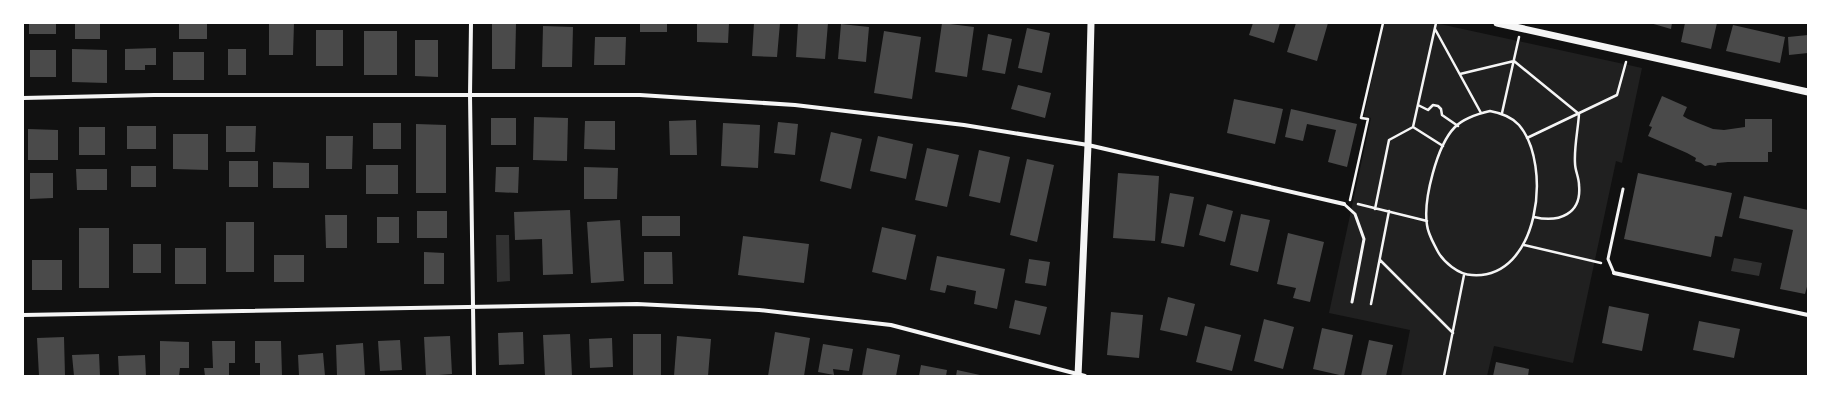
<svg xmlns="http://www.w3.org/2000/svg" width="1831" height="399" font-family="'Roboto Condensed',sans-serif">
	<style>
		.green { fill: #202020 }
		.water { fill: #333 }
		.building { fill: #4a4a4a }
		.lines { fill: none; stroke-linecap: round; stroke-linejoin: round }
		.path { stroke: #f5f5f5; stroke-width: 2.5 }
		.service { stroke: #f5f5f5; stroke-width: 3 }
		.minor { stroke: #f5f5f5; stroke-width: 4 }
		.tertiary { stroke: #f5f5f5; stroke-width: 7 }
	</style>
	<rect width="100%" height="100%" fill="#111"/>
	<path class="green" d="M1384 23H1435L1642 68 1622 163 1616 161 1573 363 1494 346 1487 376H1401L1410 330 1329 313 1371 118 1364 116Z"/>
	<path class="water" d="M496 235H509L510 281 497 282Z
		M1734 258 1762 263 1759 276 1731 271Z"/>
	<path class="building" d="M29 23H56V34H29Z
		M75 23H100V39H75Z
		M179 23H207V39H179Z
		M269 23H294L293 55H269Z
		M640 23H667V32H640Z
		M697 23H729L728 43 697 42Z
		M754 23H780L777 57 752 56Z
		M798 23H828L825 59 796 57Z
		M942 23 974 27 967 77 935 72Z
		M1253 23H1280L1274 43 1249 35Z
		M1296 23H1328L1317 61 1287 52Z
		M1650 23H1672L1671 29Z
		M1685 23H1717L1711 49 1681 42Z
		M492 24H516L515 69H492Z
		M841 24 869 27 866 62 838 59Z
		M1733 25 1785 37 1780 63 1726 51Z
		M543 26 573 27 572 67H542Z
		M1027 28 1050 33 1042 73 1018 68Z
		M316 30H343V66H316Z
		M364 31H397V75H364Z
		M884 31 921 37 912 99 874 93Z
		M988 34 1012 39 1005 74 982 70Z
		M1808 35V53L1789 55 1788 37Z
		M595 37H626L625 65H594Z
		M415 40H438V77L415 76Z
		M156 48V65H145V70H125V49Z
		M72 49 107 50V83L72 82Z
		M228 49H246V75H228Z
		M30 50H56V77H30Z
		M173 52H204V80H173Z
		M1018 85 1051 93 1045 118 1011 109Z
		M1662 96 1687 107 1683 116 1688 119 1713 129 1724 130 1745 127V119H1772V152H1768V162H1728L1717 163 1716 166 1710 165 1705 166 1701 163 1695 161 1696 158 1687 153 1648 136 1652 127 1649 126Z
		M1234 99 1283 109 1275 144 1227 133Z
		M1291 109 1357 124 1347 167 1328 162 1336 130 1307 124 1303 141 1285 137Z
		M534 117 568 118 567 161 533 160Z
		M491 118H516V145H491Z
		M696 120 697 155H670L669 121Z
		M585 121H615V150L584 149Z
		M778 122 798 124 795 155 774 153Z
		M373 123H401V149H373Z
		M723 123 760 125 758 168 721 166Z
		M416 124 446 125V193H416Z
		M127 126H156V149H127Z
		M226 126H256L255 152H226Z
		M79 127H105V155H79Z
		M28 129 58 130V160H28Z
		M831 132 862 139 851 189 820 181Z
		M173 134H208V170L173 169Z
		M326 136H353L352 169H326Z
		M878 136 913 144 906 179 870 171Z
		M927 148 959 155 947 207 915 200Z
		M979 150 1010 157 1000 203 969 196Z
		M1027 159 1054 165 1037 242 1010 235Z
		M229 161H258V187H229Z
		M273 162 309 163V188H273Z
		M366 165H398V194H366Z
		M131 166H156V187H131Z
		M496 167H519L518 193 495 192Z
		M584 167 618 168 617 199H584Z
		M76 169H107V190H77Z
		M30 173H53V198L30 199Z
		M1118 173 1159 176 1155 241 1113 238Z
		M1638 173 1732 193 1722 237 1715 236 1711 257 1624 239Z
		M1170 193 1194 197 1184 247 1161 243Z
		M1744 196 1808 210V283L1805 294 1780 289 1793 230 1739 218Z
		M1207 204 1233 211 1225 242 1199 235Z
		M570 210 573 274 543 275 542 239 515 240 514 212Z
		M417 211H447V238H417Z
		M1241 214 1270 220 1258 272 1230 265Z
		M325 215H347V248H326Z
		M642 216H680V236H642Z
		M377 217H399V243H377Z
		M620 220 624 281 591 283 587 222Z
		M226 222H254V272H226Z
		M882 227 916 235 906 280 872 272Z
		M79 228H109V288H79Z
		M1288 233 1324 242 1310 302 1293 298 1296 288 1277 284Z
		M743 236 809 244 804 283 738 275Z
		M133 244H161V273H133Z
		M175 248H206V284H175Z
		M424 252 444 253V284H424Z
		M644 252H672L673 284H644Z
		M274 255H304V282H274Z
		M937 256 1005 269 997 309 974 304 976 291 947 285 945 293 930 290Z
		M1029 259 1050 262 1046 286 1025 283Z
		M32 260H62V290H32Z
		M1168 297 1195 304 1187 336 1160 330Z
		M1015 300 1047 307 1040 335 1009 328Z
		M1609 306 1649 314 1642 351 1602 343Z
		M1111 312 1143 315 1139 358 1107 355Z
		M1264 319 1294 327 1283 369 1254 361Z
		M1699 321 1740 329 1734 358 1693 350Z
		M1205 326 1241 335 1232 371 1196 362Z
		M1322 328 1353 335 1344 376 1313 369Z
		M523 332 524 364 499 365 498 333Z
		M775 332 810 338 804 376H768Z
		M570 334 572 376H545L543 335Z
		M633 334H661V376H633Z
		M450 336 452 374 426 376 424 337Z
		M677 336 711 339 708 376H674Z
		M64 337 65 376H39L37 338Z
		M612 338 613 367 590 368 589 339Z
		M400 340 402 370 380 371 378 341Z
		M1369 340 1393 345 1386 376H1361Z
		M160 341 189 342V368H180L179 376H160Z
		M212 341H235V363H229V376H205L204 368H213Z
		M255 341H281L282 376H260V363H255Z
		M363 343 365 376H337L336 345Z
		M823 344 853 349 849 371 833 369 834 375 818 372Z
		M867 348 900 355 896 376H862Z
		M323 353 325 376H299L298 355Z
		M99 354 100 376H74L72 355Z
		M145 355 146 376H119L118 356Z
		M1496 362 1529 369 1528 376H1493Z
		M921 365 947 370 946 376H919Z
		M957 370 980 375V376H956Z"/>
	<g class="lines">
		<path class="path" d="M1435 29 1481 113
			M1460 74 1514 61 1579 114C1578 130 1574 147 1575 163 1575 171 1579 177 1579 185 1582 214 1559 223 1534 217
			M1418 105 1428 110 1433 105 1438 106 1441 109 1442 115 1458 126
			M1490 111C1501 113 1511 116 1519 125 1553 165 1539 280 1472 275 1459 275 1443 262 1437 250 1433 242 1428 234 1427 225 1423 200 1437 145 1455 127 1464 118 1477 114 1490 111Z
			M1502 113 1519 37
			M1413 127 1443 146
			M1527 138 1617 95 1626 62
			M1350 200 1368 119 1361 118 1383 23
			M1358 204 1427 221
			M1375 209 1389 140 1413 127 1436 23
			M1524 245 1601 263
			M1380 260 1453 333
			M1371 304 1389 211
			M1444 376 1464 275"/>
		<path class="service" d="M1344 204 1355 214 1364 239 1352 302
			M1614 273 1608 259 1623 189"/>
		<path class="minor" d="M471 23 470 95 474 376
			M23 98 154 95H640L795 105 964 125 1088 145 1344 204
			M1614 273 1808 315
			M23 315 637 304 759 310 891 325 1085 376"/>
		<path class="tertiary" d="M1497 23 1808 92
			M1078 376 1088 145 1091 23"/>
	</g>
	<rect width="1831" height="399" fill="none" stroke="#ffffff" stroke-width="48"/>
</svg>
